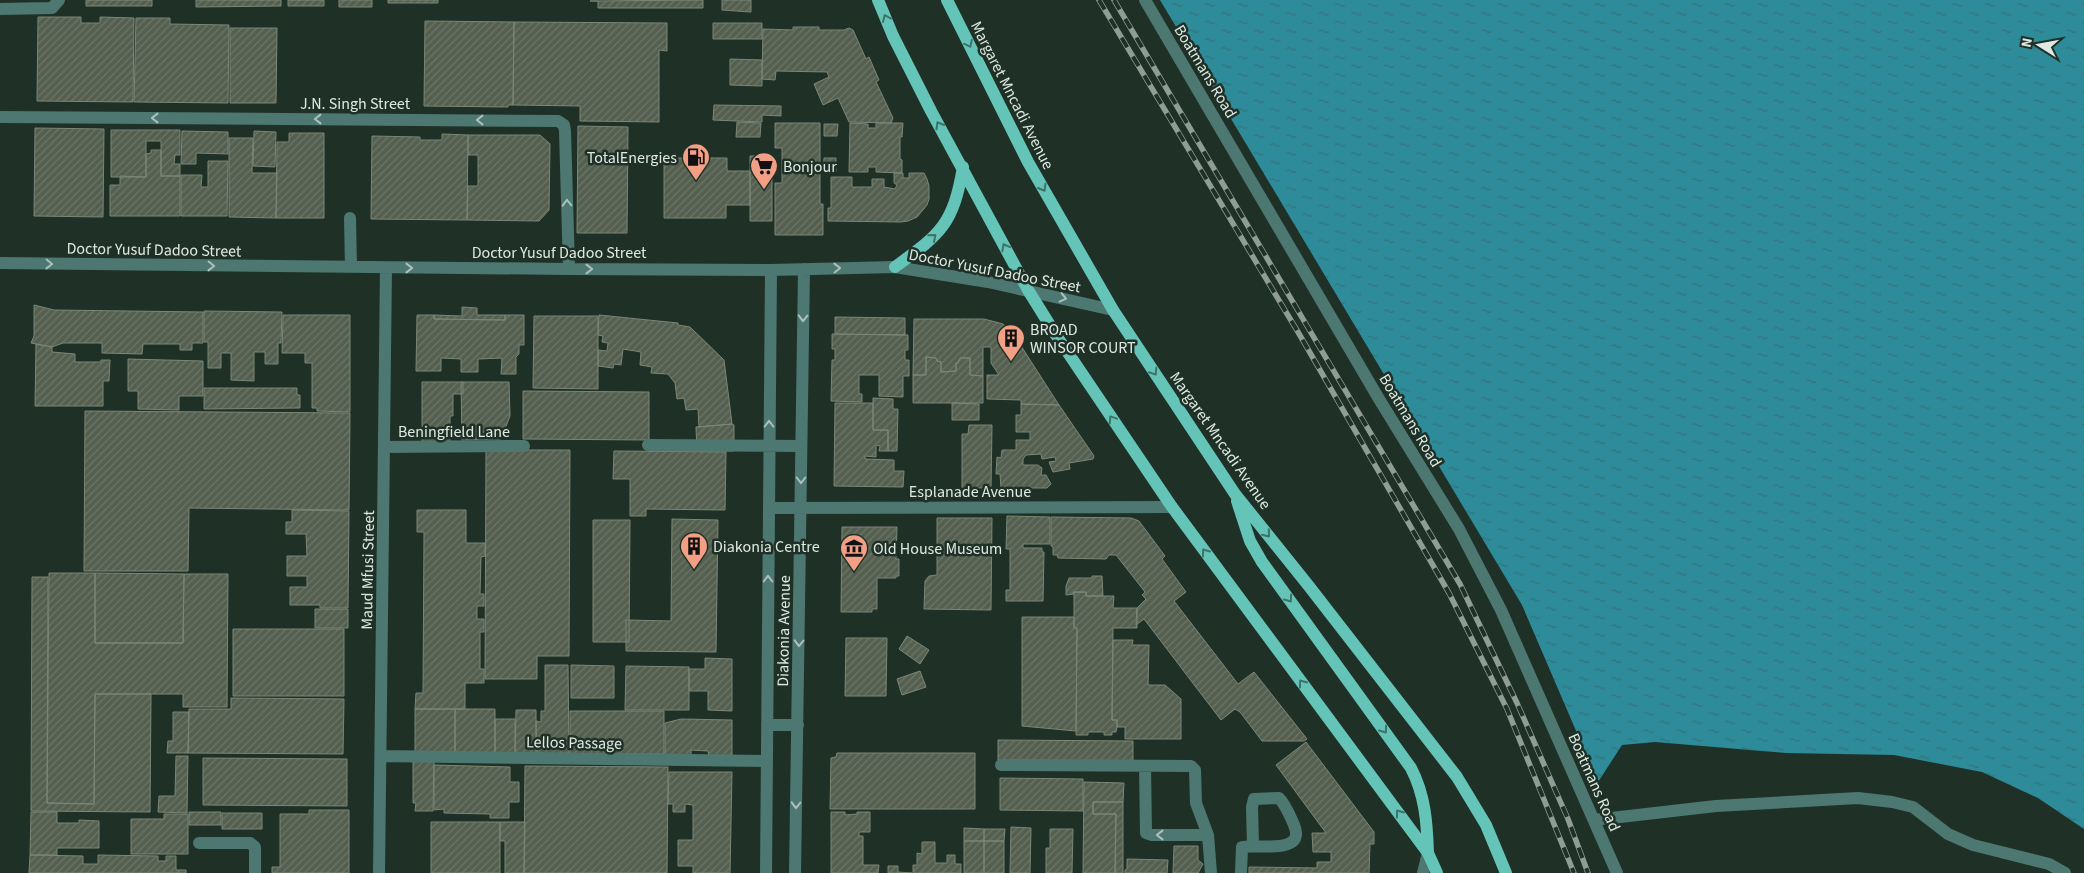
<svg xmlns="http://www.w3.org/2000/svg" width="2084" height="873" font-family="'Source Sans 3',sans-serif">
	<style>
		.water { fill: url(#water-ripples) }
		.building { fill: url(#building-hatch); stroke: #7b8776 }
		.lines { fill: none; stroke-linecap: round; stroke-linejoin: round }
		.minor { stroke: #4d7872; stroke-width: 12 }
		.major { stroke: #65c4b8; stroke-width: 12 }
		.rail-casing { stroke: #909d96; stroke-width: 5.5 }
		.rail { stroke: #1f3127; stroke-width: 4; stroke-dasharray: 11; stroke-linecap: butt }
		.oneway { stroke: #3e7368 }
		.oneway2 { stroke: #acc1bb }
		.labels { text-anchor: middle; stroke-width: 5; stroke-linejoin: round; paint-order: stroke }
		.street-label { font-size: 16px; fill: #dfe9e3; stroke: #1f3127 }
		.poi-label { font-size: 16px; fill: #dfe9e3; stroke: #1f3127; text-anchor: start }
	</style>
	<defs>
		<pattern id="water-ripples" width="26" height="14" patternUnits="userSpaceOnUse" patternTransform="scale(1.25)"><rect width="26" height="14" fill="#2e8b99"/><path d="M2 4q2-2 4 0t4 0M15 11q2-2 4 0t4 0" fill="none" stroke="#35737b"/></pattern>
		<pattern id="building-hatch" width="6" height="6" patternUnits="userSpaceOnUse" patternTransform="scale(1.25)"><rect width="6" height="6" fill="#545f4f"/><path d="M-1 1l2-2M0 6l6-6M5 7l2-2" fill="none" stroke="#6c7668"/></pattern>
	</defs>
	<rect width="100%" height="100%" fill="#1f3127"/>
	<path class="water" d="M1160 0H2084V829L2038 798 1982 772 1894 755 1786 753 1655 742 1622 745 1598 782 1522 605Z"/>
	<path class="building" d="M86 0H152V6H86Z
		M196 0H281V6L196 7Z
		M288 0H324V6H288Z
		M339 0H372V7H339Z
		M388 0H438V3H388Z
		M703 0V8H598V1H590Z
		M722 0H751V12L722 10Z
		M38 17H81V23H100V17L134 18 133 102 37 101Z
		M136 18H170V24L229 25 228 103 134 102Z
		M425 21 514 22 513 105H508V107L424 106Z
		M514 22 667 23V51L659 50V122L580 121V106L513 105Z
		M713 23H762V39H713Z
		M793 27H819V30H844L849 28 853 30 866 59 869 57 879 80 876 82 893 118 891 123 849 122 838 98 823 105 814 84 829 77 827 72 776 71 775 80 762 79 763 29 793 30Z
		M230 28H277L276 103H230Z
		M730 59 762 60V86L730 85Z
		M714 105 781 106V116L762 115V122L713 120Z
		M737 122 761 123 760 137H736Z
		M775 123H820V204H823V235H775V183H782V148H775Z
		M850 123 868 124V128H876V123H903L902 137H900V159L902 160V173L876 172V167H868V172H849Z
		M824 124H838L837 136H824Z
		M578 126 628 127 627 233H577Z
		M35 128 104 129 103 217 34 216Z
		M111 130H180V155H175L174 164H180V176H161V141H146V177H111Z
		M182 131 228 132V154L196 153V164H181Z
		M254 131 276 132 275 167 253 166Z
		M289 133H324V218H276L277 142H289Z
		M442 134 468 135 467 220 371 219 372 136 420 137V140H442Z
		M468 135H540L550 144 549 210 539 221 467 220 468 186H478V155H468Z
		M229 138H253L252 173H277L276 218 229 217Z
		M151 150H161V176H180V216H110V185H120V176L146 177V154L151 153Z
		M750 156H772V221H750Z
		M664 158H727V171H750V205H726V218H664Z
		M824 158H836V172H823Z
		M208 161H228L227 216H181V175H202L201 187H208Z
		M894 173H903V178H909V173H924L927 179 929 186V199L927 205 917 217 908 221 901 222 828 221V208H831V177H852V187H872V179H884V187L895 189 897 185 894 183Z
		M34 305 54 310 203 312V343H192V350H180V344H143L142 354 102 353V343H63L52 347 31 343 34 336Z
		M462 307 477 308V315H505V320L434 319V315L462 316Z
		M204 311 282 312 281 343H278V364H265V352H254V381L231 380V353H221V368H208V342H204Z
		M283 315H350V412L317 411V408H312V363H305V353H282Z
		M417 315H434V319L505 320V315H524V345H519V354L516 357V374H501L502 358 478 359V372H461V359L441 358V371H416Z
		M599 315 678 323V325L690 327 724 360 732 424 699 427 698 409 686 410 684 398 677 399 675 383 668 374 651 373 652 367 640 365 641 352 623 349 621 365 614 364 613 368 598 366V350L607 351 608 343 602 342 603 336 598 335Z
		M534 316H598V389L533 388Z
		M835 317 905 318V335L835 334Z
		M914 319H984L1003 324 1014 335 1059 405 1021 404V400L987 399V375H999L991 363V347H983V376L970 375V358H960L958 363H956V371L941 372V362L937 361 936 358 926 357V375H913Z
		M832 334 908 335V350H905V360H909V376H903V397L879 396V375H859V394H862V402L831 401 832 360H835V349H832Z
		M36 344 52 347V352L75 354V362H101V360H110L109 381H103V406H35Z
		M926 357 936 358 937 361 941 362V372L956 371V363H958L960 358H970V375L983 376V403H913V375H926Z
		M128 359 203 361V396H179V410L138 409V391H128Z
		M422 382H463V394H453V416H450V443H422Z
		M461 382H509L510 416 501 439 462 440Z
		M204 388H297V395H300V408L204 409Z
		M523 391 649 392V440L523 439Z
		M873 398 893 399V409H898L897 451H888V430H873Z
		M835 403H873V430H888V451H879L880 446 876 445V457L865 456V459L894 460V471H904L903 487 834 486Z
		M952 403 979 404V420H952Z
		M1021 404 1059 405 1094 456 1093 459 1069 463 1070 469 1053 472 1049 462 1056 461 1055 457 1042 459 1041 454 1026 455 1023 459V465H1038L1042 468 1041 475H1046L1051 484 1047 488H1001L1000 474H996L997 457 1001 458 1002 450H1016V440H1030V432H1016V415H1021Z
		M85 411 350 413 349 510 189 508 188 571H84Z
		M732 424 734 425V451H697L696 427Z
		M969 425H992L991 488H962V434H968Z
		M486 450H570L569 656H537V679H485Z
		M614 451 726 452 725 510 646 509V516H630V479H613Z
		M292 510 349 511 348 608H320V605H290V587H307V576H287V556H307L306 534H286V522H292Z
		M417 510H466V543H485V556L481 557 480 594H484V606H477V619H484V632H480V669H484V683H465V709H415L416 693H423L424 532H417Z
		M1007 516 1050 517V544H1023V548H1042V552H1044L1043 601H1006V590H1010V549H1006Z
		M1051 517 1131 518 1139 521 1165 556 1162 559 1186 592 1174 601 1238 684 1254 672 1307 739 1304 741H1262L1240 712 1235 709 1221 720 1144 619 1136 625 1137 608 1146 599 1142 595 1145 592 1116 555H1109L1106 559 1058 558 1057 555H1053V547L1051 546Z
		M937 518H992L991 610 924 609 925 581 929 576 937 575Z
		M672 519 718 520 716 652 626 651V620L671 621Z
		M593 520H630L629 642H593Z
		M842 527H897L896 559H899V576H896V578H877V609H872V612H841Z
		M49 573H95V643H183L184 574H228L227 707H183V694H95L94 804 47 803Z
		M95 573 184 574 183 643H95Z
		M1092 576H1102L1103 596H1086V592H1074V594L1066 595V586L1069 578H1092Z
		M32 577H48L47 803 94 804 95 694H151L150 812 31 811Z
		M1074 592H1086V596H1114L1113 608H1137V628H1113L1112 720H1117V727L1116 732H1112V735H1104V732H1088V735H1076L1077 628H1074Z
		M315 609H348V628H315Z
		M1022 617H1074V628H1077L1076 731 1022 726Z
		M233 629H344V696H233Z
		M907 636 929 650 920 664 899 649Z
		M846 638H887L886 696H845Z
		M1113 640H1133L1132 645H1149L1148 685H1165L1181 699V739H1125V727H1117V720H1112Z
		M705 658 732 659V711L708 710V691H689V669H705Z
		M545 665H568L569 753 537 754 536 721 541 722V711H545Z
		M571 665 614 666V698H571Z
		M626 666 689 667V710H625Z
		M920 671 926 687 902 695 897 679Z
		M231 698 344 699 343 754 188 753 189 709H231Z
		M415 709H455V756H415Z
		M455 709H495V756H455Z
		M516 710H536V757H515Z
		M570 711H664V754H570Z
		M173 712H189L188 753H167L168 741H173Z
		M495 719H515V757L495 756Z
		M681 719 732 720V757H709L708 751 691 750V757H665V723Z
		M998 740 1133 741V761L998 760Z
		M1306 742 1374 832V844H1370L1369 873H1249V867L1317 868V862H1331V852H1313L1312 833H1326L1276 765Z
		M837 753H975V809H830L831 758 836 757Z
		M176 756H188L187 813 158 812 159 796H175Z
		M203 758 347 759V806L203 805Z
		M413 760 434 761 433 811H415L416 803H413Z
		M434 765 510 767V782H519V802H509V818H490V814L444 813V809L434 810Z
		M525 766 668 767 667 873H524Z
		M669 772H732L730 873H693V866H678V840H693V805L685 804V812H673V804H668Z
		M1000 778 1083 779V811L1000 810Z
		M1084 782 1124 783 1123 802H1093V814H1116L1115 873H1083Z
		M1093 802H1123V873H1115L1116 814H1093Z
		M309 810H349V873H272V867H280V814H309Z
		M31 812H57V823H79V820L99 821V848H57V855H30Z
		M189 812H221V825H189Z
		M831 812H845V815L857 814V812H870V832H859V836H863V865H879L878 873H831Z
		M222 813H262V829H222Z
		M164 814H188V854H131V819H164Z
		M431 822H500V873H431Z
		M500 822H525L524 873H505V841H500Z
		M1011 827 1031 828 1030 873H1010Z
		M964 828 984 829V841H964Z
		M984 829H1005L1004 841H984Z
		M1050 829H1073L1072 873H1046V848H1050Z
		M964 841H984V873H964Z
		M984 841H1004V873H984Z
		M922 842H935V863H947V855H955V864H961V873H913V865H917V853L922 854Z
		M1174 846H1198V860L1203 864 1198 873H1173Z
		M30 855 83 856V864H98V855L158 856V861H166V856H176V870H186V873H29Z
		M1127 859 1168 860 1167 873H1125V870L1127 869Z
		M888 866H898V872L912 873H888Z"/>
	<g class="lines">
		<path class="minor" d="M1145 0 1379 399 1459 529 1501 610 1617 873
			M0 9 52 8 59 0
			M0 117 558 121 564 125 565 131 569 269
			M350 218 351 267
			M0 263 569 269 771 270 895 267 988 282 1113 310
			M648 445 801 446
			M384 447 524 446
			M769 508 1172 507
			M767 725H798
			M381 756 767 761
			M1001 765 1191 766 1195 770 1196 803 1208 835 1211 873
			M1145 766 1146 833 1152 835H1208
			M1594 820 1716 806 1858 798 1892 802 1913 807 1948 834 1973 845 2049 864 2065 873
			M199 843H250L255 847V873
			M379 873 386 268
			M766 873 771 270
			M795 873 804 269
			M1241 873 1242 847C1256 844 1307 855 1294 825 1290 816 1286 805 1279 798L1254 799 1252 807 1253 846
			M1423 873 1428 853"/>
		<path class="major" d="M878 0 893 36 931 111 1028 290 1056 335 1172 507 1428 853 1437 873
			M947 0 1028 162 1113 310 1235 494 1308 585 1457 777 1486 825 1506 873
			M895 267C940 234 953 226 963 167
			M1237 501 1250 541 1262 562 1411 768C1425 795 1427 822 1428 853"/>
		<g class="rail-casing">
			<path id="rail" d="M1099 0 1298 332 1449 593 1507 709 1574 873
				M1114 0 1460 584 1517 703 1568 819 1588 873"/>
		</g>
		<use href="#rail" class="rail"/>
	</g>
	<defs><path id="oneway-chevron" d="M-2-3.5L2.5 0L-2 3.5" fill="none" stroke-width="1.6" stroke-linecap="round" stroke-linejoin="round" transform="scale(1.25)"/></defs>
	<g class="oneway">
		<use href="#oneway-chevron" transform="translate(886 18) rotate(-113)"/>
		<use href="#oneway-chevron" transform="translate(969 44) rotate(64)"/>
		<use href="#oneway-chevron" transform="translate(939 125) rotate(-120)"/>
		<use href="#oneway-chevron" transform="translate(1043 188) rotate(60)"/>
		<use href="#oneway-chevron" transform="translate(933 237) rotate(-41)"/>
		<use href="#oneway-chevron" transform="translate(1005 247) rotate(-118)"/>
		<use href="#oneway-chevron" transform="translate(1154 372) rotate(57)"/>
		<use href="#oneway-chevron" transform="translate(1112 419) rotate(-124)"/>
		<use href="#oneway-chevron" transform="translate(1267 534) rotate(51)"/>
		<use href="#oneway-chevron" transform="translate(1205 552) rotate(-126)"/>
		<use href="#oneway-chevron" transform="translate(1289 599) rotate(54)"/>
		<use href="#oneway-chevron" transform="translate(1302 683) rotate(-126)"/>
		<use href="#oneway-chevron" transform="translate(1384 730) rotate(54)"/>
		<use href="#oneway-chevron" transform="translate(1399 813) rotate(-126)"/>
	</g>
	<g class="oneway2">
		<use href="#oneway-chevron" transform="translate(155 118) rotate(-180)"/>
		<use href="#oneway-chevron" transform="translate(318 119) rotate(-180)"/>
		<use href="#oneway-chevron" transform="translate(480 120) rotate(-180)"/>
		<use href="#oneway-chevron" transform="translate(567 203) rotate(-92)"/>
		<use href="#oneway-chevron" transform="translate(49 264) rotate(1)"/>
		<use href="#oneway-chevron" transform="translate(211 266) rotate(1)"/>
		<use href="#oneway-chevron" transform="translate(409 268)"/>
		<use href="#oneway-chevron" transform="translate(837 268) rotate(-1)"/>
		<use href="#oneway-chevron" transform="translate(589 269)"/>
		<use href="#oneway-chevron" transform="translate(1063 298) rotate(13)"/>
		<use href="#oneway-chevron" transform="translate(803 318) rotate(91)"/>
		<use href="#oneway-chevron" transform="translate(769 424) rotate(-90)"/>
		<use href="#oneway-chevron" transform="translate(801 480) rotate(90)"/>
		<use href="#oneway-chevron" transform="translate(768 579) rotate(-90)"/>
		<use href="#oneway-chevron" transform="translate(799 643) rotate(91)"/>
		<use href="#oneway-chevron" transform="translate(796 805) rotate(91)"/>
		<use href="#oneway-chevron" transform="translate(1160 835) rotate(-180)"/>
	</g>
	<defs>
		<g id="fuel-pin" transform="scale(1.4375)"><path d="M0 17L-7.5 6A9.5 9.5 0 1 1 7.5 6Z" fill="#f39f85" stroke="#1f3127"/><path d="M-5.5-6h7V0h2V4h1.3V-2.5L3-4.5l.8-.8L6-3V5H2.5V1h-1V6h-7ZM-4.2-4.7v3.2H.2V-4.7Z" fill="#111"/></g>
		<g id="supermarket-pin" transform="scale(1.4375)"><path d="M0 17L-7.5 6A9.5 9.5 0 1 1 7.5 6Z" fill="#f39f85" stroke="#1f3127"/><path d="M-6-5.5h2.5l.6 2H6L4.5 2H-2.5L-4.4-4H-6ZM-1.5 3.2a1.3 1.3 0 1 0 .1 0ZM3 3.2a1.3 1.3 0 1 0 .1 0Z" fill="#111"/></g>
		<g id="building-pin" transform="scale(1.4375)"><path d="M0 17L-7.5 6A9.5 9.5 0 1 1 7.5 6Z" fill="#f39f85" stroke="#1f3127"/><path d="M-4-6H4V6H1V3H-1V6H-4ZM-2.5-4.3h1.7v1.8h-1.7ZM.8-4.3h1.7v1.8H.8ZM-2.5-1h1.7V.8h-1.7ZM.8-1h1.7V.8H.8Z" fill="#111"/></g>
		<g id="museum-pin" transform="scale(1.4375)"><path d="M0 17L-7.5 6A9.5 9.5 0 1 1 7.5 6Z" fill="#f39f85" stroke="#1f3127"/><path d="M0-6L6-3V-2H-6V-3ZM-5-1h2V3h-2ZM-1-1h2V3h-2ZM3-1h2V3H3ZM-6 4H6V6H-6Z" fill="#111"/></g>
	</defs>
	<g fill-rule="evenodd">
		<use href="#fuel-pin" x="696" y="157"/>
		<use href="#supermarket-pin" x="764" y="166"/>
		<use href="#building-pin" x="1011" y="338"/>
		<use href="#building-pin" x="694" y="546"/>
		<use href="#museum-pin" x="854" y="548"/>
	</g>
	<g class="labels">
		<g class="street-label">
			<text transform="translate(1206 71) rotate(59)" y="6">Boatmans Road</text>
			<text transform="translate(1013 95) rotate(63)" y="6">Margaret Mncadi Avenue</text>
			<text x="355" y="109">J.N. Singh Street</text>
			<text transform="translate(154 249) rotate(1)" y="6">Doctor Yusuf Dadoo Street</text>
			<text x="559" y="258">Doctor Yusuf Dadoo Street</text>
			<text transform="translate(995 270) rotate(11)" y="6">Doctor Yusuf Dadoo Street</text>
			<text transform="translate(1411 420) rotate(59)" y="6">Boatmans Road</text>
			<text x="454" y="437">Beningfield Lane</text>
			<text transform="translate(1221 440) rotate(55)" y="6">Margaret Mncadi Avenue</text>
			<text x="970" y="497">Esplanade Avenue</text>
			<text transform="translate(367 570) rotate(-89)" y="6">Maud Mfusi Street</text>
			<text transform="translate(783 631) rotate(-89)" y="6">Diakonia Avenue</text>
			<text transform="translate(574 742) rotate(1)" y="6">Lellos Passage</text>
			<text transform="translate(1595 782) rotate(66)" y="6">Boatmans Road</text>
		</g>
		<g class="poi-label">
			<text x="677" y="163" text-anchor="end">TotalEnergies</text>
			<text x="783" y="172">Bonjour</text>
			<text x="1030" y="335">BROAD<tspan x="1030" dy="18">WINSOR COURT</tspan></text>
			<text x="713" y="552">Diakonia Centre</text>
			<text x="873" y="554">Old House Museum</text>
		</g>
	</g>
	<g transform="translate(2039 45) rotate(281)" stroke="#1f3127" stroke-width="4" paint-order="stroke">
	<path d="M0-4L9 19L0 12L-9 19Z" fill="#dfe9e3"/>
	<text y="-8" font-size="14" font-weight="bold" text-anchor="middle" fill="#dfe9e3">N</text>
	</g>
</svg>
